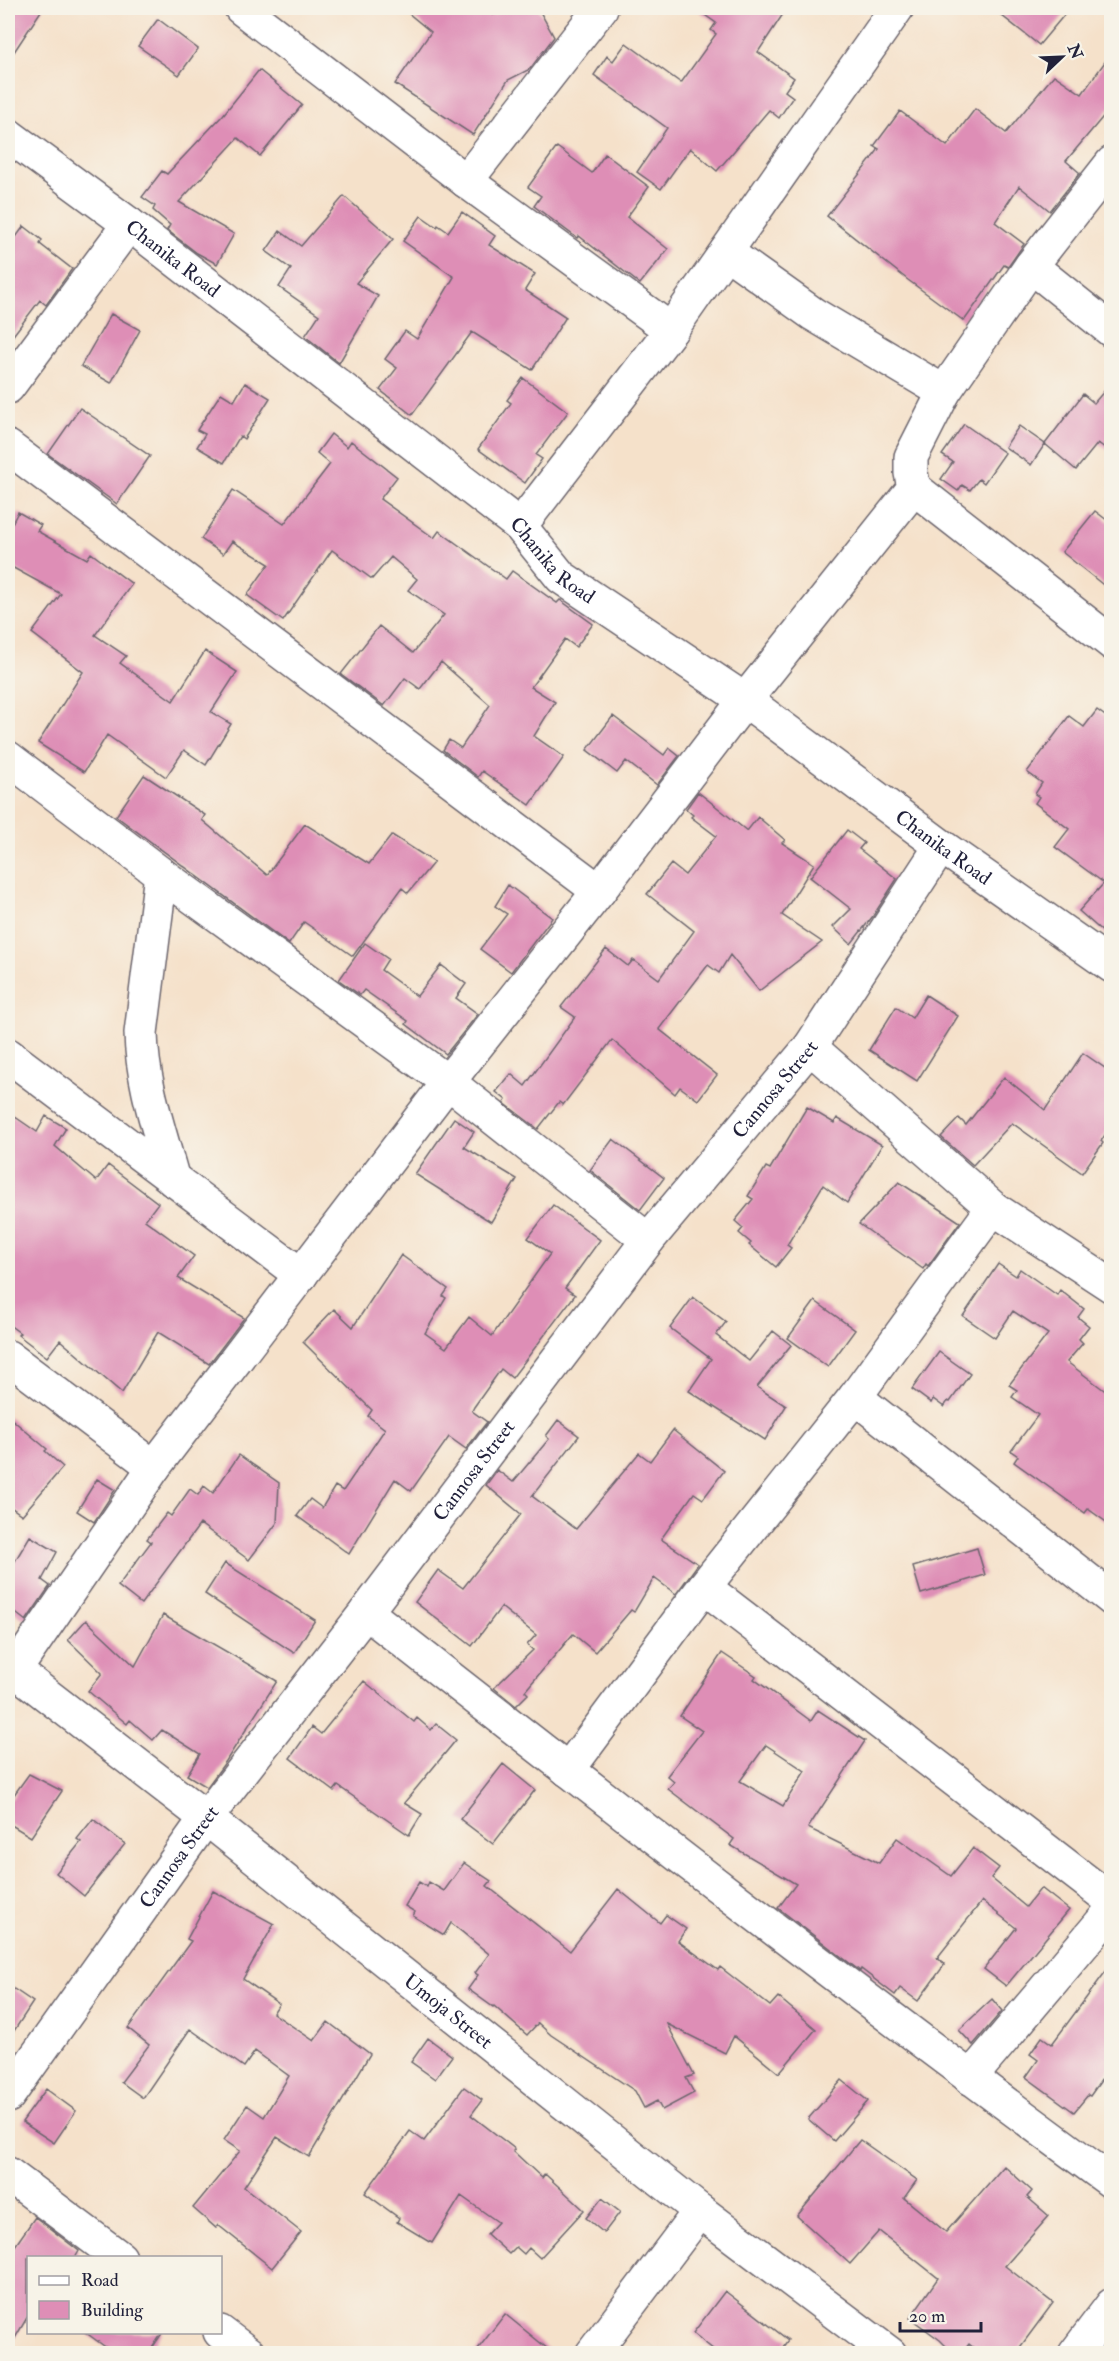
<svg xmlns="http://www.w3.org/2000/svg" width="1119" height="2361" font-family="'IM FELL Double Pica',serif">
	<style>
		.building { fill: #de8eb6; fill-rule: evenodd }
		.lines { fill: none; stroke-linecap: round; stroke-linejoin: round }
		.street-casing { stroke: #6c656d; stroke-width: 36 }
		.street { stroke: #fff; stroke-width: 33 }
		.labels { text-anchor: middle; stroke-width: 5; stroke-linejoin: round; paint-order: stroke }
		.street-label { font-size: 20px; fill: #22223b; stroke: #f7f3e8 }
	</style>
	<rect width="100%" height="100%" fill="#f7f3e8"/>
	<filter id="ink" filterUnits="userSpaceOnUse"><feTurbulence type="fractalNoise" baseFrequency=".0167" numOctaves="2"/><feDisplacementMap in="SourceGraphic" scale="12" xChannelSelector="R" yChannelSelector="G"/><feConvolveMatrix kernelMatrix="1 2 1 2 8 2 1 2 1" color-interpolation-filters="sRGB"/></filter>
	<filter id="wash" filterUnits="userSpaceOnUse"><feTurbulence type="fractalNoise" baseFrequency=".008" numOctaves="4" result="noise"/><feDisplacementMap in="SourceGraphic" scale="24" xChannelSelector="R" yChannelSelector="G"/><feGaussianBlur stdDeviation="1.35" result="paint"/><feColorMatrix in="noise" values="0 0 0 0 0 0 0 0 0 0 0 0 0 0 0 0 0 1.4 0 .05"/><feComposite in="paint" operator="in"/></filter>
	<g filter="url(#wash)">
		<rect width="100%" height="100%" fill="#f5e1ca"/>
		<g id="blocks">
			<path class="building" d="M8 8H43L8 61Z
				M402 8H484L493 15 508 8H538L554 37 530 69 508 80 473 135 395 84 431 32Z
				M695 8H787L758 52 794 78 785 91 793 97 779 118 769 110 717 171 690 148 661 189 637 172 667 128 594 75 607 56 613 61 626 43 681 83 716 34 711 30 716 23Z
				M992 8H1070L1039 45Z
				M158 19 198 49 179 75 138 46Z
				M1112 52V106L1066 161 1080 173 1050 211 1019 186 995 222 1024 244 1008 267 1004 265 964 321 908 280 827 216 879 149 874 146 900 111 947 146 975 109 1006 133 1054 75 1082 94Z
				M259 70 302 105 260 156 238 138 179 202 234 234 217 264 197 253 167 230 170 225 153 210 155 206 142 197 162 171 167 174 223 115Z
				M557 147 592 173 605 154 649 187 627 217 668 249 640 284 579 236 577 238 534 206 541 196 528 187Z
				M344 196 393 239 356 283 378 296 339 363 305 336 319 315 279 287 291 269 266 251 280 231 301 246Z
				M462 212 495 236 489 245 535 274 525 290 566 317 532 370 472 332 412 415 380 390 397 368 385 359 405 331 417 339 454 277 403 241 421 216 437 227 438 225 448 232Z
				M24 226 42 240 40 244 72 269 46 305 40 300 8 342V248Z
				M111 314 140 330 111 383 81 366Z
				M523 378 568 412 536 455 542 459 525 483 478 449 511 403 507 400Z
				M1112 382V453L1098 443 1076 470 1045 444 1083 394 1094 403Z
				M245 383 270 398 244 439 240 436 224 463 197 447 205 434 197 430 221 393 234 401Z
				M80 408 150 456 117 504 48 454Z
				M964 424 1005 453 984 483 979 479 970 490 962 485 958 491 941 479 953 462 942 455Z
				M1019 426 1045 444 1031 465 1005 447Z
				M331 434 347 447 351 441 397 477 380 499 434 538 439 531 506 579 512 571 557 603 560 600 593 624 576 647 565 639 531 687 555 702 534 736 564 757 530 805 482 771 478 777 443 750 449 740 461 748 490 705 441 662 420 689 405 678 384 706 341 674 379 626 413 653 444 615 408 590 417 579 391 557 372 579 332 550 283 621 247 595 269 564 232 541 223 554 201 539 233 490 284 524 330 464 317 453Z
				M1095 511 1112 524V592L1062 552Z
				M18 512 41 525 37 531 87 559 91 553 132 584 95 635 126 656 120 663 173 701 205 651 237 672 211 712 231 724 206 765 184 750 166 777 107 735 84 772 38 743 83 672 32 633 61 594 8 565V531Z
				M1097 710 1112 721V940L1079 911 1104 883 1055 847 1069 829 1035 803 1039 797 1035 794 1042 783 1027 772 1069 716 1084 727Z
				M613 716 664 755 669 748 679 756 657 785 626 761 617 773 587 750Z
				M144 775 205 815 202 820 267 875 305 824 369 864 392 835 434 862 408 893 402 888 353 956 304 922 289 944 116 816Z
				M698 792 747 831 758 817 785 840 782 843 814 864 782 915 822 942 759 991 730 955 719 973 708 965 659 1029 717 1075 698 1100 680 1087 675 1094 612 1040 563 1105 559 1102 538 1129 504 1103 506 1100 496 1092 511 1074 525 1086 575 1017 561 1007 606 949 628 966 633 960 659 979 694 931 647 894 671 864 685 875 716 836 691 817 693 815 686 809Z
				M847 830 864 843 859 849 897 879 873 916 851 944 833 927 851 909 810 877Z
				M508 885 552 918 511 972 480 949 507 914 495 906Z
				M365 943 388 959 381 970 417 996 441 965 466 984 456 998 478 1014 446 1054 406 1024 408 1021 364 990 360 995 339 980Z
				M926 995 958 1016 917 1081 869 1050 896 1007 912 1018Z
				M1083 1053 1112 1073V1125L1101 1141 1103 1143 1082 1173 1012 1123 973 1165 941 1137 959 1118 966 1125 1004 1077 1045 1110Z
				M807 1107 834 1123 837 1118 882 1145 847 1203 823 1185 787 1245 791 1248 776 1267 749 1245 751 1243 739 1233 743 1228 735 1221 753 1199 748 1196 766 1167 770 1169Z
				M8 1112 37 1132 46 1116 66 1128 55 1146 96 1181 108 1165 158 1203 145 1220 194 1256 178 1278 244 1318 209 1364 158 1332 122 1393 60 1340 47 1357 18 1335 20 1333 8 1324Z
				M454 1118 474 1132 464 1147 517 1179 491 1222 415 1174Z
				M613 1139 664 1178 640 1210 590 1170Z
				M899 1182 960 1222 928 1266 926 1264 923 1269 859 1224Z
				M553 1205 600 1240 565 1288 575 1295 512 1378 501 1369 474 1407 472 1411 487 1422 466 1449 449 1437 411 1491 395 1479 349 1554 297 1516 310 1499 322 1508 335 1486 343 1491 385 1429 368 1416 372 1410 303 1342 334 1309 353 1327 401 1255 448 1289 443 1296 446 1298 425 1333 446 1348 469 1317 492 1336 550 1254 528 1238Z
				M998 1264 1016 1276 1020 1269 1057 1295 1060 1290 1084 1309 1078 1317 1089 1326 1079 1339 1083 1343 1067 1362 1112 1396V1526L1088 1509 1085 1513 1014 1462 1018 1456 1011 1451 1038 1415 1012 1397 1017 1390 1009 1385 1048 1334 1013 1311 995 1338 963 1316Z
				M693 1297 726 1322 716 1335 749 1361 773 1331 791 1345 757 1387 786 1406 765 1440 689 1391 711 1359 670 1328Z
				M815 1301 855 1330 828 1367 788 1338Z
				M939 1352 970 1374 950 1402 948 1401 944 1407 933 1399 931 1403 912 1389Z
				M8 1416 47 1449 45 1451 63 1467 22 1515 8 1505Z
				M558 1420 579 1436 532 1496 576 1529 639 1453 650 1461 673 1430 724 1471 703 1499 694 1493 661 1539 698 1564 676 1594 654 1578 634 1612 631 1610 595 1652 573 1634 525 1691 528 1694 516 1706 494 1688 533 1650 527 1645 536 1635 501 1607 472 1646 415 1602 438 1570 463 1588 521 1514 486 1485 497 1470 513 1482 549 1439 546 1436Z
				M239 1455 279 1483 277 1523 249 1560 200 1524 141 1604 118 1586 151 1542 147 1539 167 1513 171 1516 190 1489 198 1495 204 1486 213 1493Z
				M97 1479 115 1490 94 1522 77 1511Z
				M30 1536 57 1552 42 1580 50 1586 26 1621 8 1607V1555L15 1561Z
				M977 1548 985 1575 921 1594 913 1567Z
				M225 1563 315 1620 294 1653 205 1594Z
				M163 1615 277 1681 226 1761 207 1787 187 1775 200 1754 162 1730 153 1740 130 1720 127 1724 88 1691 102 1673 68 1640 86 1620 135 1666Z
				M722 1653 756 1676 754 1679 811 1721 818 1710 865 1741 808 1828 879 1863 897 1838 951 1876 973 1848 999 1868 991 1878 1026 1907 1041 1888 1069 1910 1006 1986 984 1969 1016 1928 982 1901 937 1958 945 1964 918 2001 900 1988 895 1995 861 1969 860 1971 778 1908 796 1884 730 1845 734 1839 668 1789 674 1782 667 1776 702 1731 680 1716ZM766 1745 805 1771 783 1806 740 1781Z
				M364 1681 414 1722 417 1718 431 1730 436 1724 456 1740 404 1803 422 1814 409 1835 338 1786 334 1791 290 1758 312 1727 321 1734Z
				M503 1764 535 1790 493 1844 460 1819Z
				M29 1774 62 1791 31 1837 8 1823V1803Z
				M93 1819 125 1844 84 1896 56 1873 81 1842 77 1839Z
				M464 1863 491 1881 487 1886 570 1951 618 1889 660 1923 666 1915 686 1929 678 1941 718 1970 720 1967 770 2006 778 1997 816 2029 779 2073 734 2036 725 2053 667 2024 694 2075 686 2078 694 2093 662 2110 657 2101 644 2108 635 2091 551 2035 538 2023 527 2035 494 2006 493 2007 468 1989 478 1975 475 1973 489 1954 451 1923 444 1935 413 1916 415 1912 405 1906 419 1882 427 1887 429 1882 444 1891Z
				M213 1891 274 1924 243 1979 279 2004 273 2013 314 2041 328 2022 370 2054 309 2157 277 2137 244 2187 301 2232 272 2268 218 2225 216 2228 193 2208 240 2151 224 2140 247 2105 264 2117 289 2076 255 2051 244 2067 190 2029 143 2098 121 2082 149 2045 128 2028 191 1941 187 1939Z
				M1112 1963V2065L1090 2096 1088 2095 1074 2112 1026 2077 1038 2060 1030 2054 1042 2037 1052 2044Z
				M8 1985 33 2002 8 2040Z
				M992 1999 1002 2011 973 2045 959 2030Z
				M428 2038 452 2056 435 2079 411 2062Z
				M842 2080 868 2101 834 2141 808 2119Z
				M464 2087 482 2100 471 2115 515 2149 513 2151 542 2178 545 2174 584 2210 540 2258 529 2248 524 2254 516 2247 509 2254 487 2234 498 2222 461 2196 432 2243 397 2222 399 2218 365 2193 410 2131 424 2141Z
				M46 2089 76 2111 54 2143 22 2122Z
				M860 2140 917 2180 904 2198 946 2232 1004 2166 1032 2191 1027 2197 1049 2216 1005 2266 1053 2303 1015 2354H981L969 2344 961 2354H954L940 2340 910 2318 938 2278 879 2231 850 2264 797 2216Z
				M602 2198 620 2212 604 2233 586 2218Z
				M35 2217 79 2251 75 2258H28V2316L8 2350V2256Z
				M725 2291 788 2340 778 2354H719L693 2333Z
				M505 2314 554 2354H474Z
				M85 2332H163L148 2354H115Z"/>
		</g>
	</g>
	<g filter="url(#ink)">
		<use href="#blocks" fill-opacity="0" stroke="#6c656d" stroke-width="1.5"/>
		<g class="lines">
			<g class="street-casing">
				<g id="street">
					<path d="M241 8 466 181 671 330"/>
					<path id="s1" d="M8 135 129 224 520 526 561 577 745 700 941 846 1112 966"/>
					<path d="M466 181 601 8"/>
					<path d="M726 252 813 314 944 392"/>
					<path d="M1031 266 1112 331"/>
					<path d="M8 387 129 224"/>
					<path d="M8 447 599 891"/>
					<path d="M914 488 1112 643"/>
					<path d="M520 526 671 330 897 8"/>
					<path d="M8 758 161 874 448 1082 648 1240"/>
					<path d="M161 874 141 1033C142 1083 160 1132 173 1180"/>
					<path d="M810 1047 993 1208 1112 1286"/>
					<path d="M8 1055 301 1275"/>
					<path d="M8 1357 154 1467"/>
					<path d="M855 1397 1112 1599"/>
					<path d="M704 1587 1112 1901"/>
					<path d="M366 1612C612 1805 859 1997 1112 2182"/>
					<path id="s2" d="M8 1665 206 1818 700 2211 890 2354"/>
					<path d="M15 1670 154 1467 448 1082 599 891 745 700 914 488 911 473V457L944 392 1031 266 1112 163"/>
					<path d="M568 1770 704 1587 855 1397 993 1208"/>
					<path d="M970 2078 1112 1910"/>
					<path id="s3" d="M8 2096 206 1818 366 1612 648 1240 810 1047 941 846"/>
					<path d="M8 2174 120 2258"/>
					<path d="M220 2332 249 2354"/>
					<path d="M592 2354 700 2211"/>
					<path d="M1075 2354 1112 2305"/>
				</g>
			</g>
			<use href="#street" class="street"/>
		</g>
	</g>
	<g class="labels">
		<g class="street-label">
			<text dy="7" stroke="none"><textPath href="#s1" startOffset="206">Chanika Road</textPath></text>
			<text dy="7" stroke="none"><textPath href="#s1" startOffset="692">Chanika Road</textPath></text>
			<text dy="7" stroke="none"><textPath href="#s1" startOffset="1178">Chanika Road</textPath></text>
			<text dy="7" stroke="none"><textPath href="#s3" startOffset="1266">Cannosa Street</textPath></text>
			<text dy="7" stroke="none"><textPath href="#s3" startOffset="780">Cannosa Street</textPath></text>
			<text dy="7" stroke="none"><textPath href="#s3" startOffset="294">Cannosa Street</textPath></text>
			<text dy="7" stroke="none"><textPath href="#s2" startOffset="560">Umoja Street</textPath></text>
		</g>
	</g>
	<rect width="1119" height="2361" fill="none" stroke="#f7f3e8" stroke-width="30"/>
	<rect x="27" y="2256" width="195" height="78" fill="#f7f3e8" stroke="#a29fa3" stroke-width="1.5"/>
	<rect x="39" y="2276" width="30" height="9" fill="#ffffff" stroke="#a29fa3" stroke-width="1.5"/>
	<text x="81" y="2286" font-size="18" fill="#22223b">Road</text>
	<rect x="39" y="2301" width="30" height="18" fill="#de8eb6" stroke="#a29fa3" stroke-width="1.5"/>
	<text x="81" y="2316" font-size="18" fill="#22223b">Building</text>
	<g transform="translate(1062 57) rotate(67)" stroke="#f7f3e8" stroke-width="4.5" paint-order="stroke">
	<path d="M0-4.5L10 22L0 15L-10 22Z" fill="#22223b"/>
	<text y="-9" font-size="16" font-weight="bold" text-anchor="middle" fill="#22223b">N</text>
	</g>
	<path d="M900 2322v9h81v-9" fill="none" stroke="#22223b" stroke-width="3"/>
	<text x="909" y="2322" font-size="18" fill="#22223b" stroke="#f7f3e8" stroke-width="4.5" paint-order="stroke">20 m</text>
</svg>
